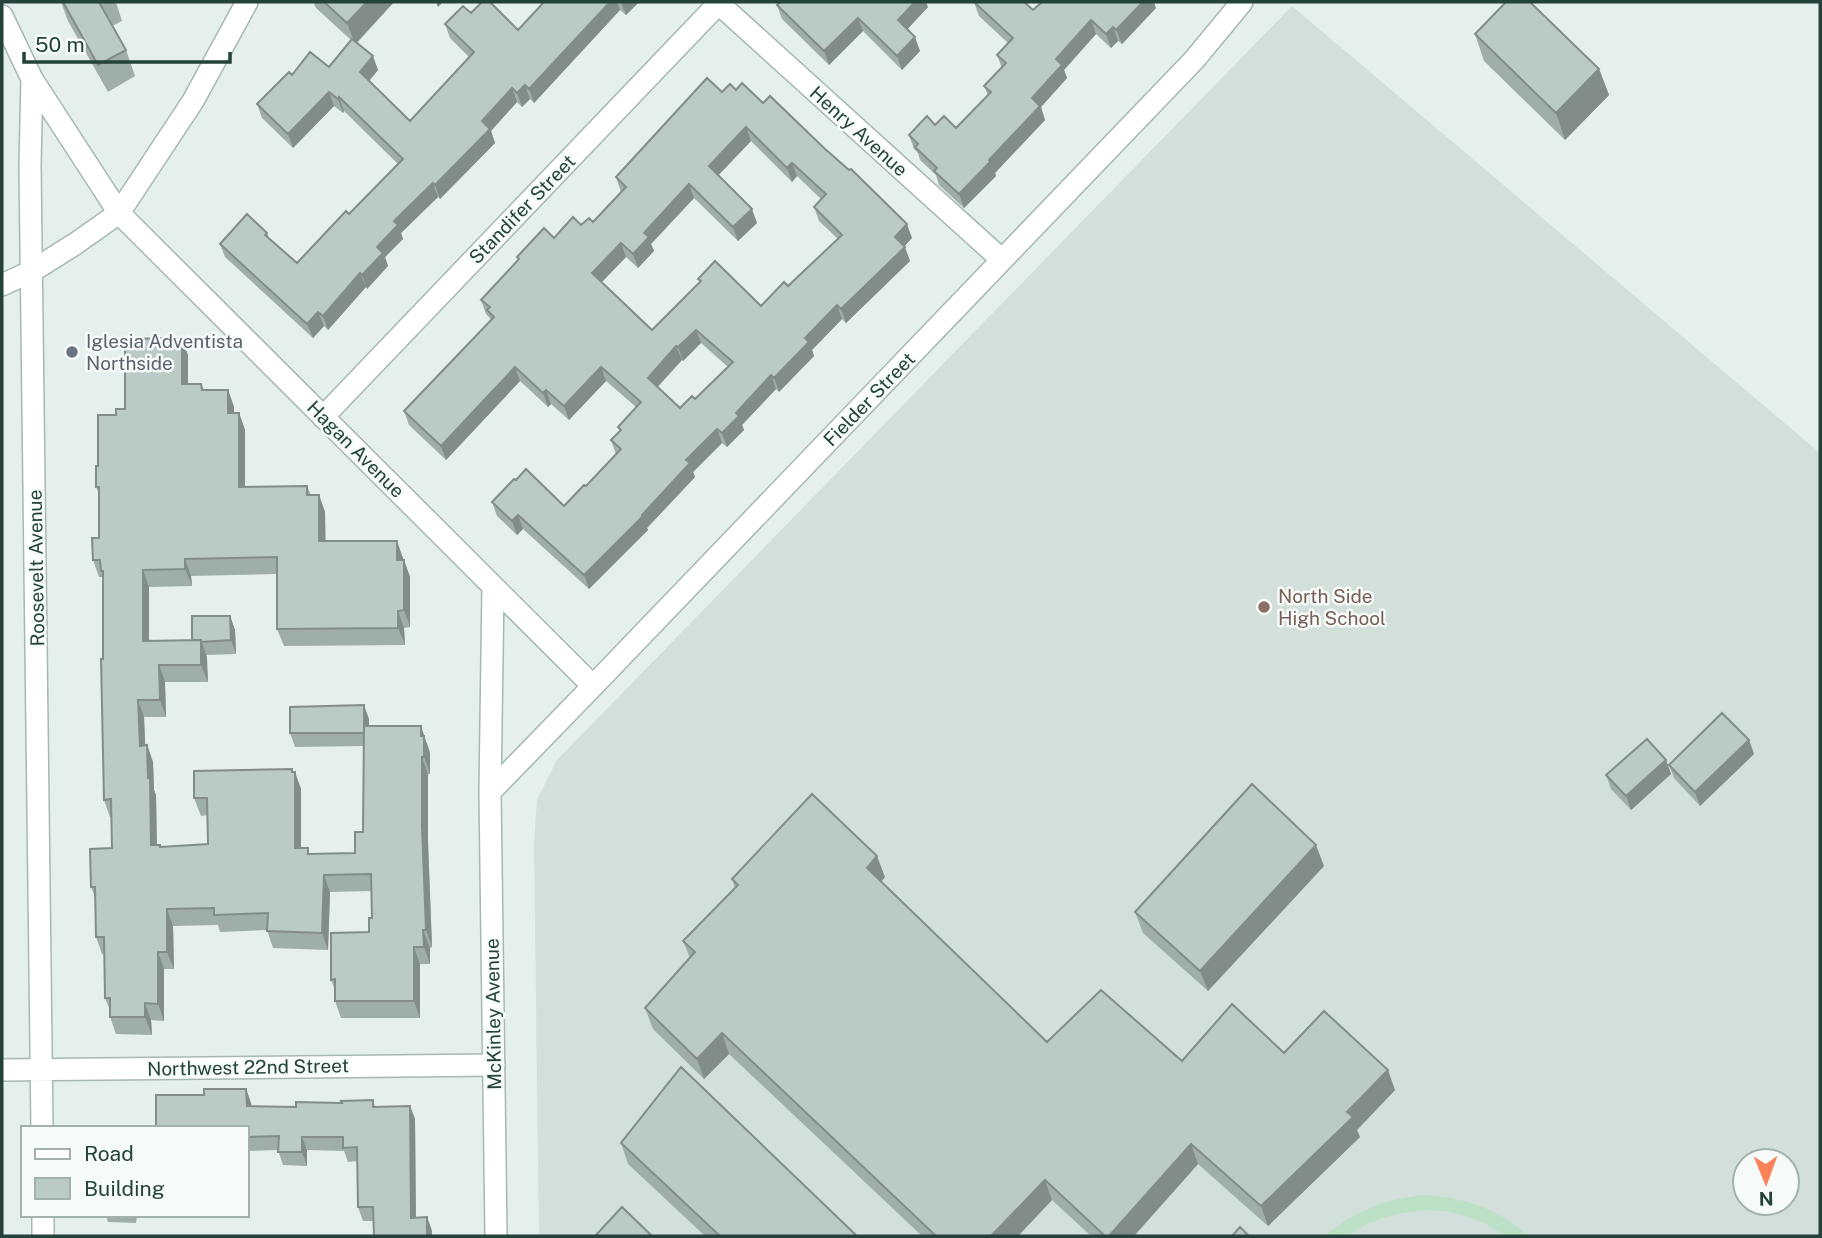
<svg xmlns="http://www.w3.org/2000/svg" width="1822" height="1238" font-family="'Public Sans',sans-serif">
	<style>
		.built { fill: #d3dfda; fill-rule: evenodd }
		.pitch { fill: #bde1c7 }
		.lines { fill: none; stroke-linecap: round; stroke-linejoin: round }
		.minor-casing { stroke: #a7b8b2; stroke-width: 24 }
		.tertiary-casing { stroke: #a7b8b2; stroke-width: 24 }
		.minor { stroke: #fff; stroke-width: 21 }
		.tertiary { stroke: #fff; stroke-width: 21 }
		.wall { fill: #a0aea9; fill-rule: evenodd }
		.shaded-wall { fill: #828d89 }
		.building { fill: #bacac4; stroke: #828d89; stroke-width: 2; fill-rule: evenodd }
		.worship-dot { fill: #6b7280; stroke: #f6fbf9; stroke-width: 2.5 }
		.education-dot { fill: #8d6e63; stroke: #f6fbf9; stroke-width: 2.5 }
		.labels { text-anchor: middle; stroke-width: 5; stroke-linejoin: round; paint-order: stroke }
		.street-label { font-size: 19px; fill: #23423a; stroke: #f6fbf9 }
		.worship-label { font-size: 19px; fill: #5b616d; stroke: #f6fbf9; text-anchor: start }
		.education-label { font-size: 19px; fill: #785e54; stroke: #f6fbf9; text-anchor: start }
	</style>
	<rect width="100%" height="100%" fill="#e5efeb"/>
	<path class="built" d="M1292 6 1820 453V1236H539L534 843 537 800 557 760ZM1745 1161H1787V1203H1745Z"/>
	<path class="pitch" d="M1423 1195C1467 1198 1496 1208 1529 1236H1506L1484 1223 1465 1216 1445 1211 1424 1210 1403 1213 1383 1218 1363 1226 1348 1236H1325C1355 1210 1384 1200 1423 1195Z"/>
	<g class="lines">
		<g class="minor-casing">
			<path id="minor" d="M717 2 1002 260
				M2 16 32 79 30 165 42 1128
				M32 79 119 213
				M323 417 720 2
				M593 686 1194 60 1242 2
				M2 1070 494 1065
				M43 1215V1236"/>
		</g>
		<g class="tertiary-casing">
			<path id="tertiary" d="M119 213 593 686 490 792
				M2 285 32 271 75 244 119 213 193 101 247 2
				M493 587 490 792 496 1236"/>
		</g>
		<use href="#minor" class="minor"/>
		<use href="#tertiary" class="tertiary"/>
	</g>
	<path class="wall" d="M61 2H116L122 21 112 26 126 50 135 76 108 92 68 21Z
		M313 2H394L357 43 378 70 369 81 410 121 469 57 450 38 445 24 471 13 518 30 544 2H639L626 15 620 10 534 103 530 99 522 107 517 102 491 131 495 143 440 199 438 197 401 233 403 239 385 257 388 266 367 289 366 287 328 330 324 326 313 338 225 257 220 244 267 233 269 238 297 263 349 214 398 164 344 111 343 113 334 106 293 148 262 118 257 104 292 75 329 67 351 40 316 8Z
		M974 2 1033 10 1156 8 1122 44 1118 41 1111 48 1096 34 1064 70 1067 78 1041 107 1045 120 995 173 996 176 964 208 939 185 936 175 920 160 918 153 914 149 909 135 935 125 956 128 988 95 984 86 1002 68 997 55 1008 43 979 16Z
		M777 5 928 7 907 29 920 51 902 70 863 31 829 65 782 19Z
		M1475 34 1599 69 1609 95 1565 140 1484 61Z
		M736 90 763 103 912 238 904 246 910 261 846 323 842 319 812 350 814 356 779 392 776 389 742 425 744 430 727 447 722 443 693 472 695 477 647 528 648 530 589 589 523 529 517 535 497 516 492 502 564 506 586 486 616 454 611 440 620 431 618 427 636 407 606 381 569 420 551 404 548 407 520 381 446 460 409 425 404 411 491 320 489 317 486 314 481 300 518 260 517 257 554 238 581 225 593 222 621 192 616 177 722 92ZM751 141 792 182 797 176 821 199 814 207 819 221 838 239 788 286 761 306 698 279 700 282 652 330 602 282 626 257 638 268 654 251 651 244 694 198 738 241 757 223 718 175ZM701 343 728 367 695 399 680 408 657 387 682 360 683 361Z
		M188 355V384H201L204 390H228L234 407V413H239L245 430V487L307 486 311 495H319L325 512V541L403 558 410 577V627L404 628 405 645 284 646 277 629V574L191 576 192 586 149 587V641L192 640 230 616 235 630 236 654 206 655 208 682H165L166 717H144L145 746 147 745 153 762 154 790 156 795 157 845 160 847 208 844V815L201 816 194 798 292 769 301 789V848L310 854 355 853 363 832 364 746 295 747 290 733 369 719V726L427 743 430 753V774H428V843L432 947 430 948V964H420V1018H341L335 1001V990L331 980 369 932 372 918 371 891 330 892 328 950 273 948 267 930 220 932 218 925 173 926 174 969H164V1021L151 1020 152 1035 116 1034 110 1017V1010L105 998V954H102L96 937V899L91 887 112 848 111 817H110L104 800 103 577H99L93 560 99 538V494L96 487 98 466 116 415 125 409Z
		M1749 740 1754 754 1700 806 1674 778 1669 765Z
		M1666 760 1671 774 1631 810 1611 789 1606 775Z
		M1324 866 1208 991 1143 933 1135 912Z
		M885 877 881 881 1047 1042 1182 1061 1284 1053 1395 1090 1357 1130 1360 1137 1268 1226 1198 1164 1134 1236H1091L1052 1200 1018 1236H922L729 1054 704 1079 653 1029 645 1008 690 958 683 941 735 888 732 879Z
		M246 1089 251 1103 252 1106 296 1107 373 1100 375 1107 410 1106 415 1119 416 1218 427 1217 432 1231 373 1221H363L358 1207V1161L348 1162 344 1151 307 1150V1166L283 1165 278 1150 247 1151V1128L204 1095Z
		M621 1143 857 1236H705L628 1164Z
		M106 1215H171V1217L137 1216 136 1223 108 1222Z"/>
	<path class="shaded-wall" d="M367 2H394L355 44 347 23Z
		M436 2H443L438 7Z
		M610 2H617L620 10 534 103 529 89Z
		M621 2H639L626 15Z
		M915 2H926L928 7 903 34 898 20Z
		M1143 2H1154L1156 8 1122 44 1116 30Z
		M858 18 863 31 829 65 824 51Z
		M1091 20 1096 34 1064 70 1067 78 1041 107 1045 120 995 173 996 176 964 208 959 194 989 160 1056 59Z
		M1113 27 1118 41 1111 48 1106 34Z
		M915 37 920 51 902 70 897 56Z
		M373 56 378 70 365 86 360 72Z
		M1599 69 1609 95 1565 140 1556 113Z
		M525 85 530 99 522 107 517 93Z
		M512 88 517 102 491 131 495 143 440 199 435 185 482 121Z
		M329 92 334 106 293 148 288 134Z
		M339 97 344 111 343 113 338 99Z
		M746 127 751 141 714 180 709 166Z
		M792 163 797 176 792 182 787 168Z
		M433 183 438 197 401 233 403 239 385 257 388 266 367 289 362 275 377 247 394 221Z
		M689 184 694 198 651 244 654 251 638 268 633 254 644 233Z
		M752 209 757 223 738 241 733 227Z
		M907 224 912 238 900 251 895 237Z
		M621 243 626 257 597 287 592 273Z
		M905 247 910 261 846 323 841 309Z
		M360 273 366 287 328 330 323 316Z
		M837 305 842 319 812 350 814 356 779 392 774 378 805 338Z
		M318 312 324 326 313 338 307 324Z
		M696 330 701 343 683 361 678 347Z
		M182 338 188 355V401L182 384Z
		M676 346 682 360 653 392 648 378Z
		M515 367 520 381 446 460 441 446Z
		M601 367 606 381 569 420 564 406Z
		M771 375 776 389 742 425 744 430 727 447 722 433 736 413Z
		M228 390 234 407V430L228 413Z
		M546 390 551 404 548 407 543 393Z
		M239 413 245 430V504L239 487Z
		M717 429 722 443 693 472 695 477 647 528 648 530 589 589 584 575 642 515 686 460Z
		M319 495 325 512 326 558 319 541Z
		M518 515 523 529 517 535 512 521Z
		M397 541 403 558V577L397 560Z
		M185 559 191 576 192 586 185 569Z
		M404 560 410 577V627L404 610Z
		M143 570 149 587V658L143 641Z
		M398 611 404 628 405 645 398 628Z
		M230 616 235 630 236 654 231 640Z
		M201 640 207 657 208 682 201 665Z
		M159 665 165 682 166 717 160 700Z
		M138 700 144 717 146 763 140 746Z
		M364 705 369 719V746L364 733Z
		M421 726 430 753V774L424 757Z
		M1749 740 1754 754 1700 806 1695 792Z
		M147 745 153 762 154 790 156 795 157 862 151 845Z
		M422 757 428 774V843L432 947 426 930 422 826Z
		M1666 760 1671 774 1631 810 1626 796Z
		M292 769 295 777V772L301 789V865L295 848Z
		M1316 845 1324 866 1208 991 1200 971Z
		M877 856 885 877 875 889 867 868Z
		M324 875 330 892 328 950 322 933Z
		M167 909 173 926 174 969 167 952Z
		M423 930 430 948V964L424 947Z
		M414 947 420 964V1018L414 1001Z
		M158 952 164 969V1021L158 1004Z
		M145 1003 151 1020 152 1035 145 1017Z
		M722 1033 729 1054 704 1079 697 1059Z
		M1388 1070 1395 1090 1357 1130 1360 1137 1268 1226 1261 1206Z
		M246 1089 251 1103 252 1120 247 1106Z
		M410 1106 415 1119 416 1232 411 1218Z
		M302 1137 307 1150V1166L302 1152Z
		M1191 1144 1198 1164 1134 1236H1109Z
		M1045 1180 1052 1200 1018 1236H991Z
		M427 1217 432 1231V1236H427Z"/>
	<path class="building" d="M63 2H99L126 50 98 65Z
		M324 2H367L347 23Z
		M482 2H490L518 30 544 2H610L529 89 525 85 517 93 512 88 482 121 490 129 435 185 433 183 394 221 398 225 377 247 383 253 362 275 360 273 323 316 318 312 307 324 220 244 247 214 267 233 265 235 297 263 346 211 349 214 403 159 339 97 338 99 329 92 288 134 257 104 289 72 292 75 310 52 329 67 352 39 373 56 360 72 410 121 474 52 445 24 463 6 471 13Z
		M780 2H915L898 20 915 37 897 56 858 18 824 51 777 5Z
		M974 2H1024L1033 10 1042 2H1143L1116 30 1113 27 1106 34 1091 20 1056 59 1062 65 1032 98 1040 106 989 160 990 162 959 194 934 171 937 168 915 147 918 144 909 135 927 116 935 125 944 116 956 128 991 92 984 86 1006 63 997 55 1013 38Z
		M1506 2H1530L1599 69 1556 113 1475 34Z
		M707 78 722 92 730 84 736 90 742 83 763 103 770 96 824 148 849 170 851 169 907 224 895 237 905 247 841 309 837 305 805 338 809 342 774 378 771 375 736 413 739 416 722 433 717 429 686 460 690 463 642 515 643 516 584 575 518 515 512 521 492 502 514 479 516 480 526 469 564 506 584 485 586 486 621 449 611 440 621 430 618 427 641 402 601 367 564 406 546 390 543 393 515 367 441 446 404 411 494 317 487 310 490 307 481 300 519 259 517 257 544 228 554 238 573 217 581 225 589 218 593 222 626 187 616 177ZM746 127 787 168 792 163 826 194 814 207 842 235 788 286 784 282 761 306 715 261 698 279 701 281 652 330 592 273 621 243 633 254 649 237 644 233 689 184 733 227 752 209 709 166ZM696 330 733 362 695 399 692 396 680 408 648 378 676 346 678 347Z
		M182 338V384H201L202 390H228V413H239V487L307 486V495H319V541H397V560H404V610L398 611V628L277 629V557L185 559V569L143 570V641L201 640V665H159L160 700H138L140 746 147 745 148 778H150L151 845H160V847L208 844 207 798H194V771L292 769V772H295V848H308V854L355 853V832H363L364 726H421V736H424V757H422V826L426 930H423L424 947H414V1001H335V979L331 980V933L369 932V918H372L371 874 324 875 322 933 267 931 268 913 214 915V908L167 909V952H158V1004L145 1003V1017H110V998H105L104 937H96L95 887H91L90 849 112 848 111 799 104 800 101 659H103V571H101L100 560H93L92 538H99V487H96V466H98V415H116V409H125V339Z
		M192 616H230L231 640 201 642V640H192Z
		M364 705V733H290V707Z
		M1722 713 1749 740 1695 792 1669 765Z
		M1647 739 1666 760 1626 796 1606 775Z
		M1252 784 1316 845 1200 971 1135 912Z
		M812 794 877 856 867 868 1047 1042 1101 990 1182 1061 1232 1004 1284 1053 1324 1011 1388 1070 1347 1112 1353 1117 1261 1206 1191 1144 1109 1236H1105L1045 1180 991 1236H936L722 1033 697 1059 645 1008 695 952 683 941 738 885 732 879Z
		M681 1067 857 1236H720L621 1143Z
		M204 1089H246L247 1106 296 1107V1102L342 1103 341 1101 373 1100V1107L410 1106 411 1218 427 1217V1236H374L373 1207H358L357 1147 343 1148V1137H302V1152H278L279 1136 247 1137V1128H156V1095H204Z
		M622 1207 652 1236H595Z
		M1240 1227 1249 1236H1232Z"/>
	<circle class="worship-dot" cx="72" cy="352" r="7"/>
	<circle class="education-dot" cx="1264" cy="607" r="7"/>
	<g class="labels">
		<g class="street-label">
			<text transform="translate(859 131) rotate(42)" y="7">Henry Avenue</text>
			<text transform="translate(522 209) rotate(-46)" y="7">Standifer Street</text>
			<text transform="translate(869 399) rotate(-46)" y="7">Fielder Street</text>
			<text transform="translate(356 449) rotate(45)" y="7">Hagan Avenue</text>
			<text transform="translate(36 568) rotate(-91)" y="7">Roosevelt Avenue</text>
			<text transform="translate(493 1014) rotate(-91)" y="7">McKinley Avenue</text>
			<text transform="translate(248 1067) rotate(-1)" y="7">Northwest 22nd Street</text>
		</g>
		<g class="worship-label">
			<text x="86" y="348">Iglesia Adventista<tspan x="86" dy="22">Northside</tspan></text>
		</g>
		<g class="education-label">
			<text x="1278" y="603">North Side<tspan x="1278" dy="22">High School</tspan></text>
		</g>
	</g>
	<rect width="1822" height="1238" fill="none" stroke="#23423a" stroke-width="7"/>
	<rect x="21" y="1126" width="228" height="91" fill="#f6fbf9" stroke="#a2b1ad" stroke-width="2"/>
	<rect x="35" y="1149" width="35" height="10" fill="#ffffff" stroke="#a2b1ad" stroke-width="2"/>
	<text x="84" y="1161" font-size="21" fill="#23423a">Road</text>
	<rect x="35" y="1178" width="35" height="21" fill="#bacac4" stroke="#a2b1ad" stroke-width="2"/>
	<text x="84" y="1196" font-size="21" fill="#23423a">Building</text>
	<g transform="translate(1766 1182) rotate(179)"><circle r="33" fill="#f6fbf9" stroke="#a2b1ad" stroke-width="2"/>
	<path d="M0-5L12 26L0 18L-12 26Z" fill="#f98259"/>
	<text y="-10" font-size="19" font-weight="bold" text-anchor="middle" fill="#23423a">N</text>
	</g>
	<path d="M24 52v10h206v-10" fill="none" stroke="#23423a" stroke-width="3.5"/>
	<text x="35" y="52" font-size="21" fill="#23423a" stroke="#f6fbf9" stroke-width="5" paint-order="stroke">50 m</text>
</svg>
